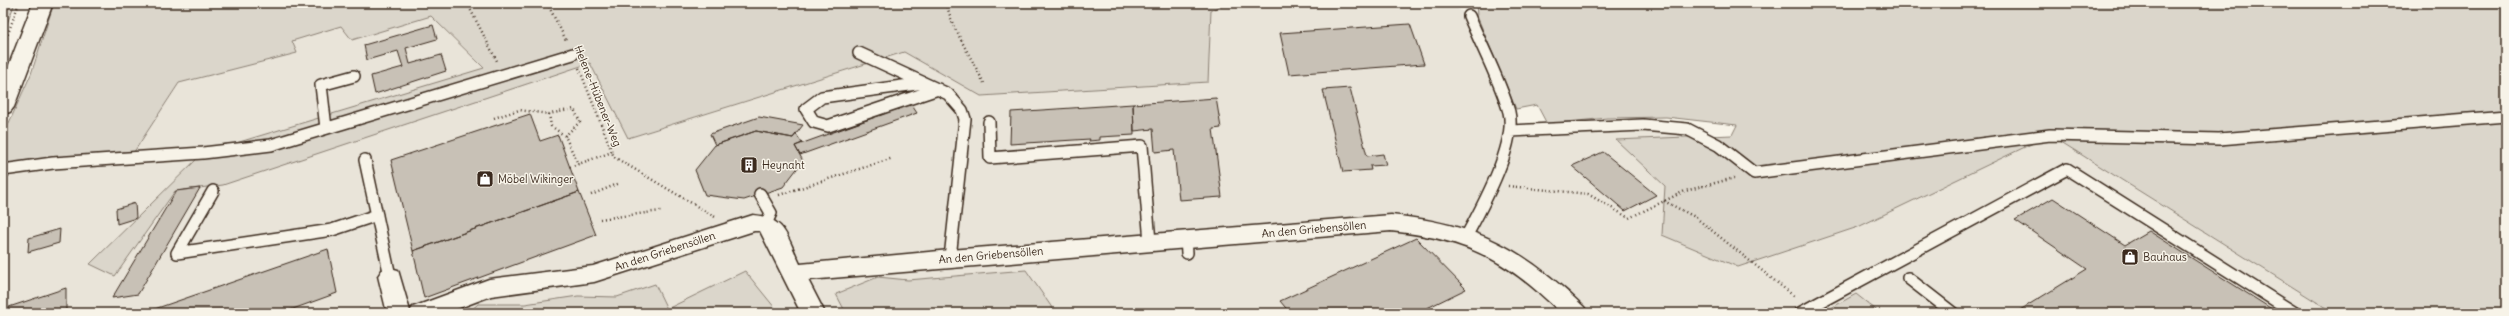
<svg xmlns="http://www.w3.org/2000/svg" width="2509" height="316" font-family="Delius,sans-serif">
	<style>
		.built { fill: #e9e4d9 }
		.green { fill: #dbd6cb; stroke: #8b8074 }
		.building { fill: #c8c1b6; stroke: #3b2a1e }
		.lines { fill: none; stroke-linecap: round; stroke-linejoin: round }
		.service-casing { stroke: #3b2a1e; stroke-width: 14 }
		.minor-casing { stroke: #3b2a1e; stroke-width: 3 }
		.secondary-casing { stroke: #3b2a1e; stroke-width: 3 }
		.path { stroke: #3b2a1e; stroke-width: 2.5; stroke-dasharray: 1 3; stroke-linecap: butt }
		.service { stroke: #f7f3e8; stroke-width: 11 }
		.minor { fill: #f7f3e8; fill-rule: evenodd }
		.secondary { fill: #f7f3e8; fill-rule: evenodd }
		.labels { text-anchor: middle; stroke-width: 3; stroke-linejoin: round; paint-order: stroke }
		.street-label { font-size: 11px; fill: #3b2a1e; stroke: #f7f3e8 }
		.poi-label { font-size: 11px; fill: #3b2a1e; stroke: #f7f3e8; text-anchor: start }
	</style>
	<rect width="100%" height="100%" fill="#f7f3e8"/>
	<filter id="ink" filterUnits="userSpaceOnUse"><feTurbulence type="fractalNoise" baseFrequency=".025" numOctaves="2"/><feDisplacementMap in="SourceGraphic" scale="8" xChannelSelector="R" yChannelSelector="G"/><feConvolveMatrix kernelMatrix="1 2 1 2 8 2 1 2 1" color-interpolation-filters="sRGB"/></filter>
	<g filter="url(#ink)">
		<path class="built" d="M1229 3H1449L1469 16 1509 113 1511 131 1687 129 1718 145 2050 135 2334 313H3V170L130 158 179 83 297 53 292 41 341 25 352 40 431 16 484 69 205 152H321L590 63 629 138 905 52 981 96 1207 82 1211 10Z"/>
		<path class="green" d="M3 3H15L3 34Z
			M54 3H1229L1211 10 1208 82 981 96 904 52 628 138 590 63 223 185 175 191 115 276 90 264 203 153 484 68 431 16 352 40 341 26 292 41 297 53 179 83 130 158 3 170V136L31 74Z
			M1476 3H2506V313H2334L2050 135 1858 227 1738 267 1662 235 1665 186 1616 140 1732 135 1737 125 1666 117 1607 118 1547 124 1537 105 1516 109 1477 16Z
			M1026 270 1055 312 846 313 836 294 878 277 908 280Z
			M745 271 779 313H471L470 311 478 304H525L578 296 617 297 655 284 667 309Z
			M1856 294 1880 313H1822Z"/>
		<path class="building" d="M1410 24 1424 64 1289 74 1280 33Z
			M433 25 437 39 406 48 410 64 441 55 446 71 375 94 371 76 403 67 398 51 367 60 364 45Z
			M1350 88 1367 156 1383 154 1386 165 1370 166 1371 170 1343 172 1323 90Z
			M1216 98 1221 128 1213 129 1222 197 1179 200 1174 150 1155 152 1153 129 1134 131 1133 104Z
			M911 104 917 113 800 155 795 146Z
			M1133 104 1134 135 1100 137V140L1089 141 1090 139 1010 144 1011 112Z
			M530 114 540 141 558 135 579 192 413 251 391 160Z
			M759 117 803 125 793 138 756 131 715 145 710 134Z
			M756 131 793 138 796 134 802 143 795 146 803 161 783 187 744 200 705 195 695 170 715 145Z
			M1603 152 1656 195 1625 211 1572 166Z
			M200 188 138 294 112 298 176 191Z
			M579 192 596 235 424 298 413 251Z
			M2053 198 2125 245 2149 231 2278 313H2015L2087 269 2015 220Z
			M135 203 136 218 117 224 116 209Z
			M60 229 59 243 28 252 29 238Z
			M1416 238 1466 289 1417 313H1290L1280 301Z
			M328 249 337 293 282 313H143Z
			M66 288V313H3V309Z"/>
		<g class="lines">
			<g class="service-casing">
				<path id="service" d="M859 53 948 94 962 110 965 119 950 258
					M924 83 822 97 806 109 814 122 828 126 938 89
					M989 122 990 158 1142 146 1150 242
					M326 128 321 85 354 76
					M1510 131 1643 125 1687 129 1718 145 1754 173 2050 135 2219 139 2506 116
					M365 160 390 276
					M3 170 53 163 203 153 271 145 573 54
					M213 191 177 253 332 230 377 215
					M760 194 771 213 766 224
					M1467 235C1482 207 1517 144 1509 112 1501 83 1481 45 1469 16
					M1186 239 1187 253
					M1908 278 1953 313
					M1800 313 2067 169 2295 313"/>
			</g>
			<g class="minor-casing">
				<path id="minor" d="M753 215C786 218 787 237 800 264L950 250 1391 215C1477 224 1523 248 1584 307L1588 313H1561C1507 260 1467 239 1391 231L808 280 825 313H801L760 231H754L594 282 491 296 446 313H387L378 276 382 270 390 268 398 270 410 311 413 307 489 279 593 266Z"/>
			</g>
			<g class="secondary-casing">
				<path id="secondary" d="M33 3H53L14 107 10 112 3 114V80Z"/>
			</g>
			<path class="path" d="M467 3 497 61
				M547 3 566 40
				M946 3 953 25 984 83
				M5 42 19 3
				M579 68 614 157 715 217
				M549 114 551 126 565 136 578 164
				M494 118 519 110 549 114 574 109 580 122 565 136
				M570 167 612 152
				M1508 186 1588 194 1629 218 1685 191 1734 178
				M591 195 620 183
				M779 195 893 158
				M1664 201 1695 217 1795 297
				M600 219 661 211"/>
			<use href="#service" class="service"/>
			<use href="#minor" class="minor"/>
			<use href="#secondary" class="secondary"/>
		</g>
	</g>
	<defs>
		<g id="building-square" transform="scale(0.9)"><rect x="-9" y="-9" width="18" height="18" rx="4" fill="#3b2a1e" stroke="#f7f3e8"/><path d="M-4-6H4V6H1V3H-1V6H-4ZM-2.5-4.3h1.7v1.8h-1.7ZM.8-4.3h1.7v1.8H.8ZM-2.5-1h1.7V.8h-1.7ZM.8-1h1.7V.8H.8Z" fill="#fff"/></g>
		<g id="shop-square" transform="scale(0.9)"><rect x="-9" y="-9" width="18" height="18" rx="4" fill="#3b2a1e" stroke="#f7f3e8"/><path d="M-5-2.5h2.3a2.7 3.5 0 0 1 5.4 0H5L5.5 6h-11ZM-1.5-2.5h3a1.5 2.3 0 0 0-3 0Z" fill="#fff"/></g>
	</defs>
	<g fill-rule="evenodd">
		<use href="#building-square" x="749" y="165"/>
		<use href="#shop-square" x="485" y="179"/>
		<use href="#shop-square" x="2130" y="257"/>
	</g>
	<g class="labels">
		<g class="street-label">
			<text transform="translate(598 96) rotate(68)" y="4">Helene-Hübener-Weg</text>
			<text transform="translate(1314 229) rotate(-5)" y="4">An den Griebensöllen</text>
			<text transform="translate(665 251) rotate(-18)" y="4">An den Griebensöllen</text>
			<text transform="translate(991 255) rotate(-5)" y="4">An den Griebensöllen</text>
		</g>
		<g class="poi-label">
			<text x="762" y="169">Heynaht</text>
			<text x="498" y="183">Möbel Wikinger</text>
			<text x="2143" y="261">Bauhaus</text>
		</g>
	</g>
	<rect width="2509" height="316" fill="none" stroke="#f7f3e8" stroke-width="16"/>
	<rect x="8" y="8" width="2493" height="300" fill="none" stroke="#3b2a1e" stroke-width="1.5" filter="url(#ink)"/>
</svg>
